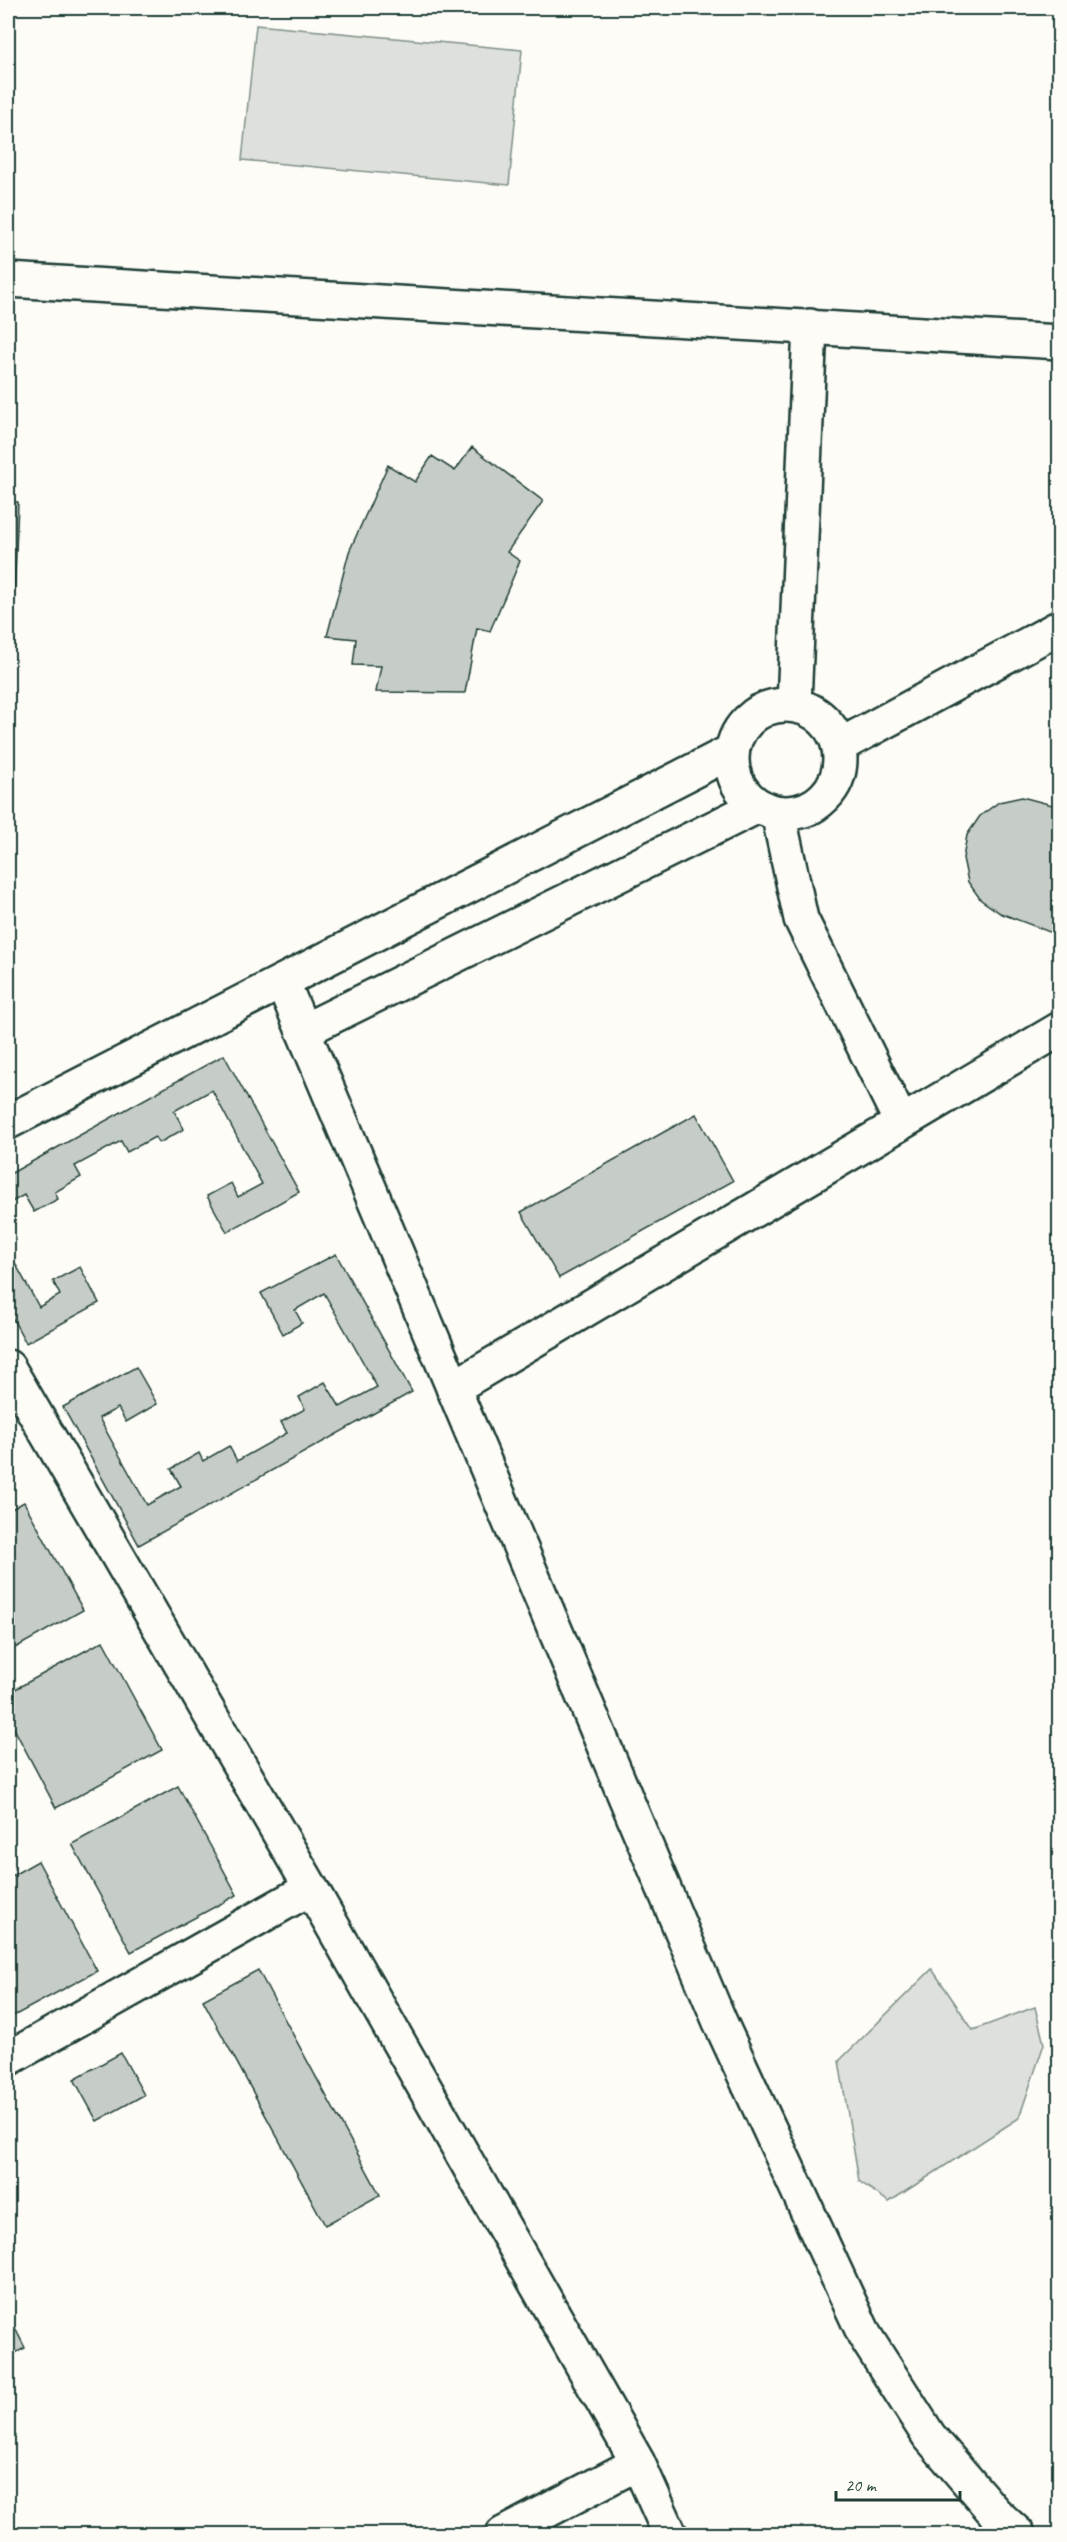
<svg xmlns="http://www.w3.org/2000/svg" width="1067" height="2542" font-family="Caveat,sans-serif">
	<style>
		.green { fill: #dde0db; stroke: #7e8e88; stroke-width: 1.5 }
		.building { fill: #c6cdc7; stroke: #1f3d34; stroke-width: 1.5 }
		.lines { fill: none; stroke-linecap: round; stroke-linejoin: round }
		.minor-casing { stroke: #1f3d34; stroke-width: 38 }
		.minor { stroke: #fdfcf7; stroke-width: 33 }
	</style>
	<rect width="100%" height="100%" fill="#fdfcf7"/>
	<filter id="ink" filterUnits="userSpaceOnUse"><feTurbulence type="fractalNoise" baseFrequency=".0167" numOctaves="2"/><feDisplacementMap in="SourceGraphic" scale="12" xChannelSelector="R" yChannelSelector="G"/><feConvolveMatrix kernelMatrix="1 2 1 2 8 2 1 2 1" color-interpolation-filters="sRGB"/></filter>
	<g filter="url(#ink)">
		<path class="green" d="M256 25 522 50 509 185 242 160Z
			M932 1969 973 2030 1035 2007 1044 2044 1019 2118 889 2202 859 2181 839 2061Z"/>
		<path class="building" d="M472 447 543 501 507 552 520 561 490 631 477 628 465 693 376 692 381 666 353 665 356 639 327 636 349 552 388 465 415 482 432 456 455 471Z
			M8 502H18L13 626H8Z
			M1022 797 1060 807V936L1000 913 981 900 968 882 963 858 967 835 980 816 999 802Z
			M224 1055 299 1192 227 1232 207 1196 231 1183 238 1197 262 1184 212 1090 174 1111 184 1129 159 1143 155 1137 127 1152 121 1141 75 1166 81 1177 55 1192 58 1199 34 1212 24 1195 8 1204V1175Z
			M696 1114 733 1181 559 1278 521 1212Z
			M8 1250 39 1307 60 1295 53 1281 80 1267 99 1303 26 1343 8 1310Z
			M336 1254 412 1392 139 1545 63 1407 136 1367 157 1404 126 1422 118 1408 99 1418 147 1505 181 1486 171 1469 199 1453 203 1461 229 1446 237 1461 287 1433 281 1422 305 1409 299 1397 325 1382 340 1407 377 1387 324 1293 295 1310 302 1323 283 1334 261 1293Z
			M24 1502 83 1610 8 1652V1511Z
			M103 1641 162 1750 56 1808 8 1717V1693Z
			M178 1786 237 1895 131 1952 72 1844Z
			M38 1861 97 1971 8 2019V1878Z
			M258 1970 380 2195 325 2225 203 2000Z
			M121 2053 144 2095 97 2121 74 2079Z
			M8 2314 25 2348 8 2357Z"/>
		<g class="lines">
			<g class="minor-casing">
				<path id="minor" d="M8 280 1060 342
					M794 704 810 326
					M732 759a54 54 0 1 1 108 0a54 54 0 1 1-108 0Z
					M839 746 1060 627
					M778 813 801 919 901 1122
					M283 983 720 2022 865 2336 929 2436 995 2513 1018 2534
					M303 1031 758 806
					M8 1122 732 751
					M8 1367 311 1888 638 2463 670 2534
					M453 1388 1060 1029
					M8 2059 311 1888
					M503 2534 638 2463"/>
			</g>
			<use href="#minor" class="minor"/>
		</g>
	</g>
	<rect width="1067" height="2542" fill="none" stroke="#fdfcf7" stroke-width="30"/>
	<rect x="15" y="15" width="1037" height="2512" fill="none" stroke="#1f3d34" stroke-width="2" filter="url(#ink)"/>
	<path d="M836 2491v9h124v-9" fill="none" stroke="#1f3d34" stroke-width="3"/>
	<text x="845" y="2491" font-size="18" fill="#1f3d34" stroke="#fdfcf7" stroke-width="4.5" paint-order="stroke">20 m</text>
</svg>
